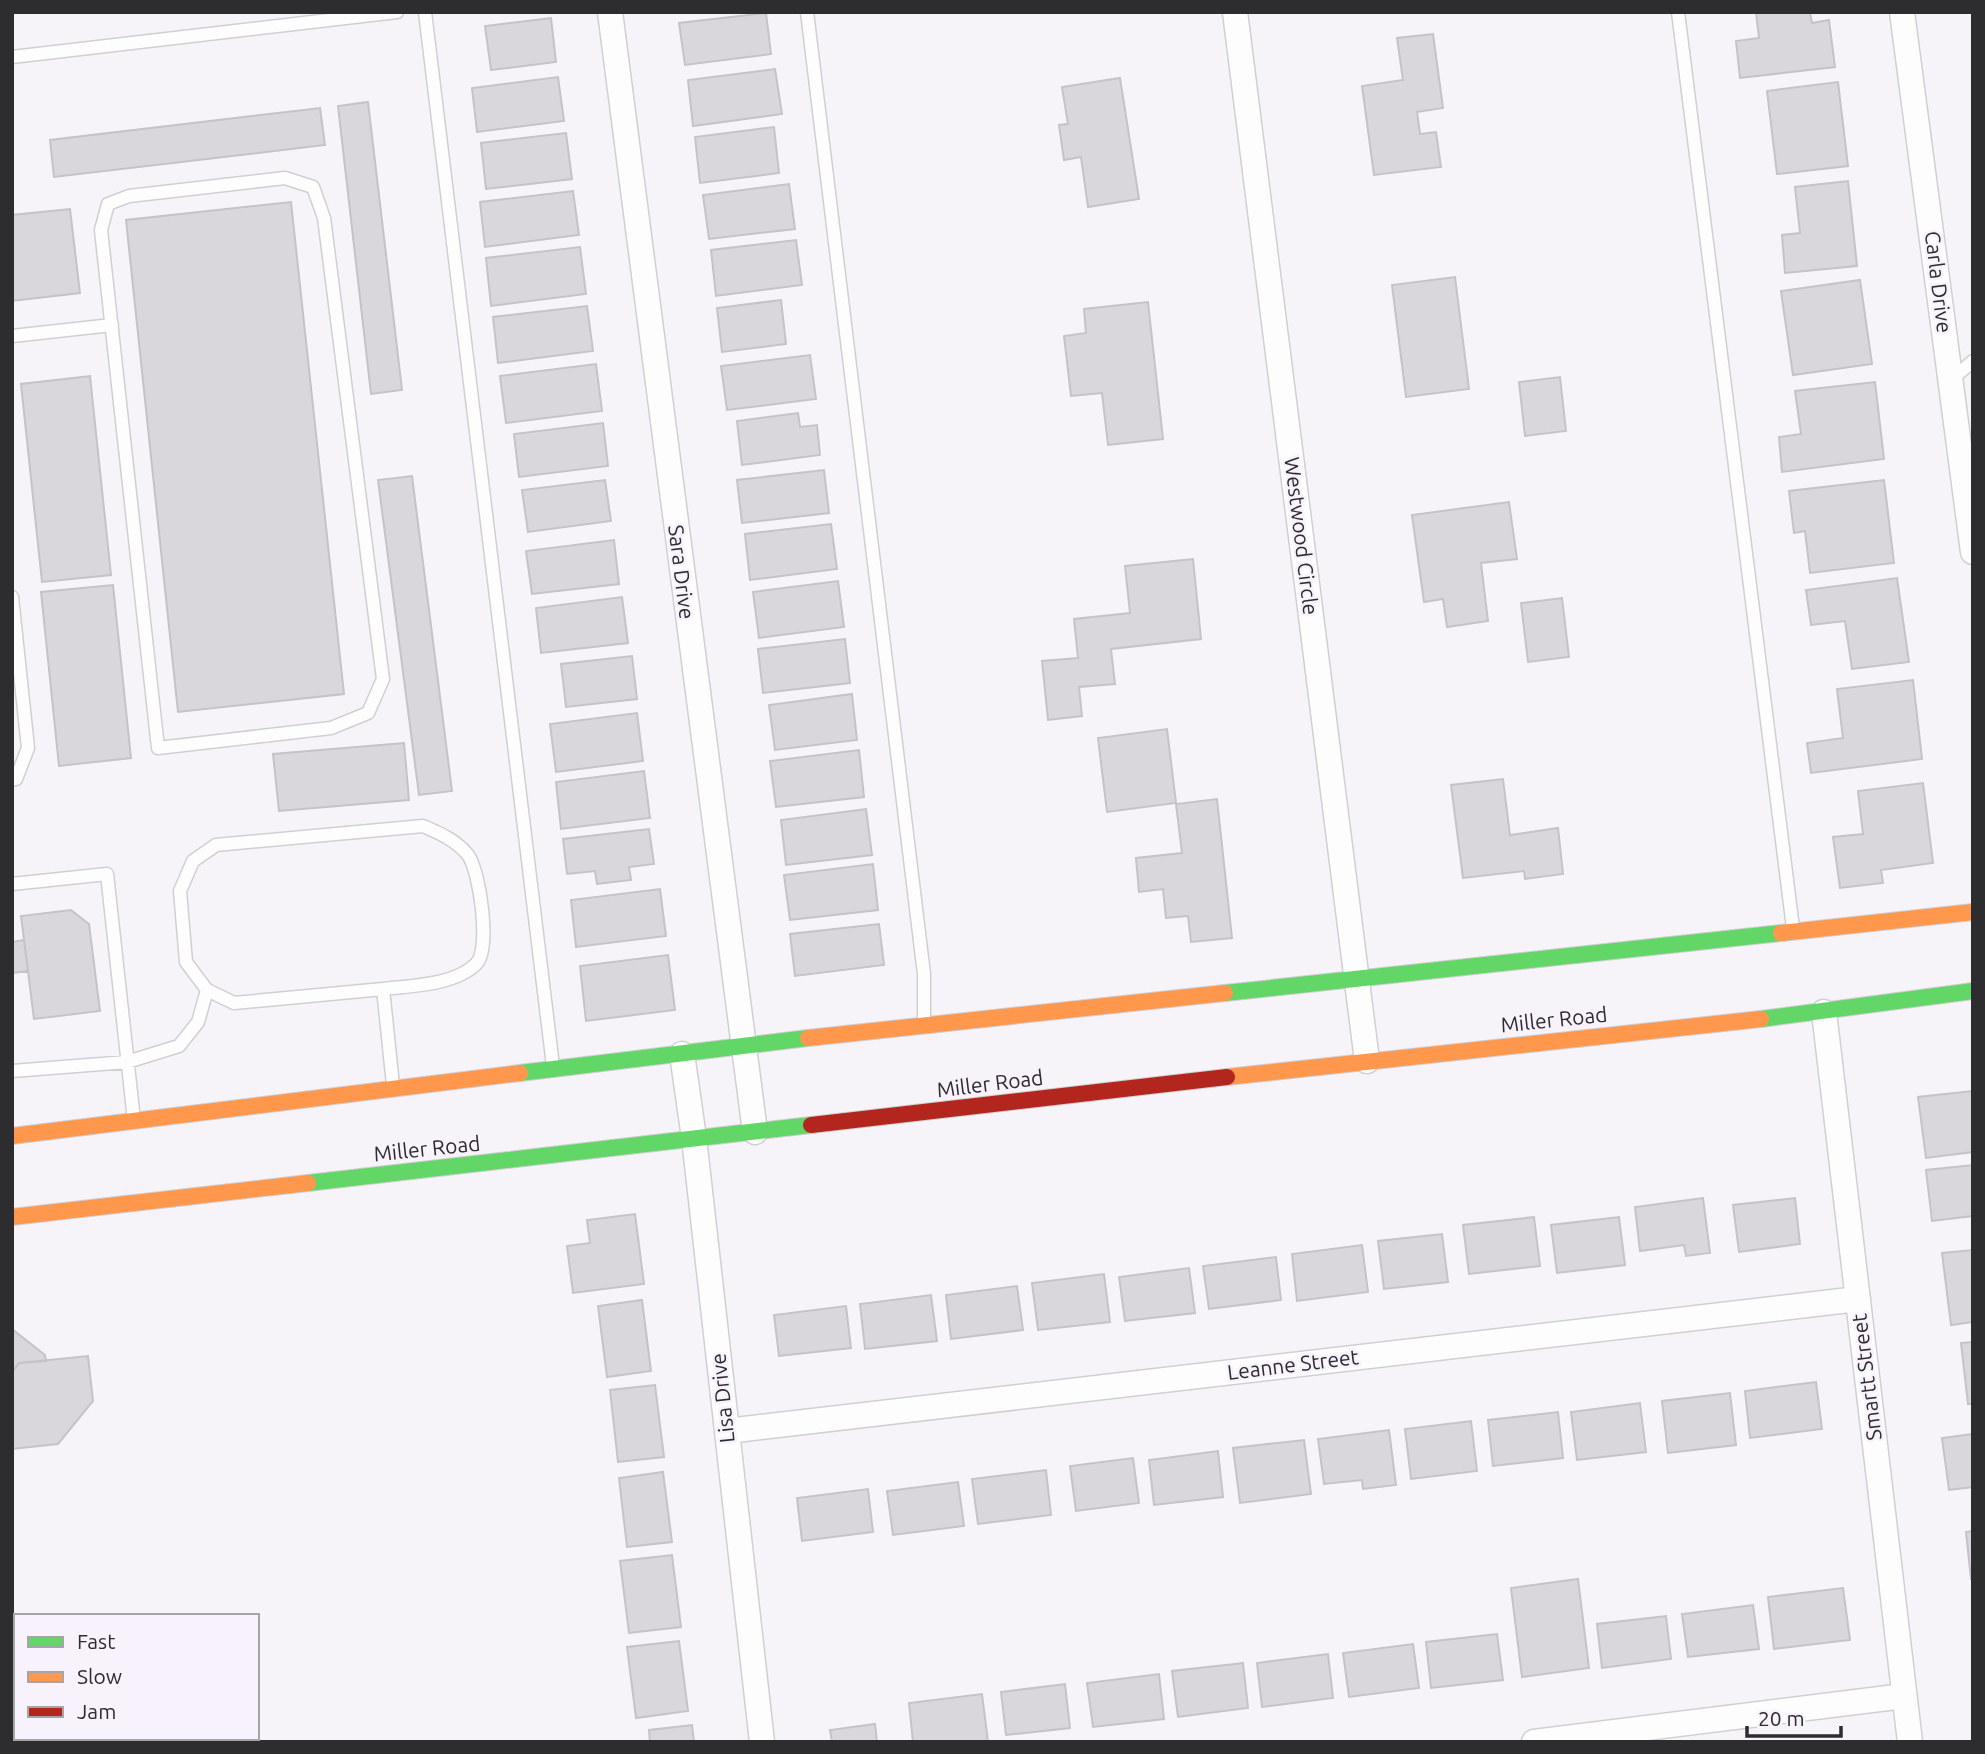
<svg xmlns="http://www.w3.org/2000/svg" width="1985" height="1754" font-family="Ubuntu,sans-serif">
	<style>
		.building { fill: #d9d7db; stroke: #c5c3c7; stroke-width: 2 }
		.lines { fill: none; stroke-linecap: round; stroke-linejoin: round }
		.lane-casing { stroke: #d1cfd3; stroke-width: 15 }
		.street-casing { stroke: #d1cfd3; stroke-width: 27 }
		.fast-casing { stroke: #d1cfd3; stroke-width: 18 }
		.slow-casing { stroke: #d1cfd3; stroke-width: 18 }
		.jam-casing { stroke: #d1cfd3; stroke-width: 18 }
		.lane { stroke: #fefdfe; stroke-width: 12 }
		.street { stroke: #fefdfe; stroke-width: 24 }
		.fast { stroke: #63d668; stroke-width: 16 }
		.slow { stroke: #ff974d; stroke-width: 16 }
		.jam { stroke: #b3261e; stroke-width: 16 }
		.labels { text-anchor: middle; stroke-width: 5; stroke-linejoin: round; paint-order: stroke }
		.street-label { font-size: 21px; fill: #2d2c2f; stroke: #f7f2fb }
	</style>
	<rect width="100%" height="100%" fill="#f7f4f9"/>
	<path class="building" d="M1756 12H1810L1812 23 1829 20 1835 67 1740 78 1736 41 1759 38Z
		M766 13 771 54 685 65 679 23Z
		M551 18 556 62 491 70 485 26Z
		M1433 34 1443 108 1417 112 1420 134 1436 132 1441 167 1374 175 1362 86 1403 80 1397 38Z
		M775 69 782 114 693 126 688 80Z
		M558 77 564 121 477 132 472 88Z
		M1120 78 1139 199 1088 207 1081 157 1064 160 1059 125 1068 124 1062 87Z
		M1838 82 1848 166 1777 174 1767 91Z
		M368 102 402 390 371 394 338 106Z
		M320 108 325 145 54 177 50 140Z
		M774 127 779 173 700 183 695 137Z
		M566 133 572 179 486 189 481 143Z
		M1848 181 1857 266 1785 273 1782 235 1800 233 1795 187Z
		M789 184 795 229 709 239 703 195Z
		M573 191 579 235 485 247 480 202Z
		M291 202 344 694 178 712 126 220Z
		M70 209 80 293 12 301V215Z
		M796 240 802 285 716 296 711 250Z
		M580 247 586 294 491 306 486 258Z
		M1455 277 1469 389 1406 397 1392 285Z
		M1860 280 1872 364 1793 375 1781 291Z
		M781 300 786 344 722 352 717 308Z
		M1148 302 1163 439 1108 445 1102 393 1071 396 1064 336 1086 333 1084 309Z
		M587 306 593 351 498 363 493 317Z
		M810 355 816 399 727 410 721 366Z
		M596 364 602 411 506 423 500 376Z
		M90 376 111 575 42 582 21 384Z
		M1560 377 1566 431 1525 436 1519 382Z
		M1875 382 1884 459 1782 472 1779 437 1801 434 1795 391Z
		M798 413 800 427 817 425 820 455 742 465 737 421Z
		M603 423 608 466 519 477 514 434Z
		M824 470 829 513 742 523 737 480Z
		M412 476 452 791 419 795 378 480Z
		M605 480 611 521 528 532 522 490Z
		M1884 480 1894 563 1810 573 1805 531 1794 533 1789 491Z
		M1509 502 1517 559 1481 563 1488 621 1447 627 1443 599 1424 602 1412 515Z
		M831 524 837 569 750 580 745 534Z
		M614 540 619 584 532 594 526 551Z
		M1193 559 1201 639 1111 649 1115 684 1079 687 1082 716 1048 720 1042 661 1078 658 1074 619 1130 613 1125 566Z
		M1897 578 1909 662 1852 669 1845 621 1811 625 1806 590Z
		M838 581 844 627 759 638 753 592Z
		M113 585 131 758 59 766 41 592Z
		M622 597 628 643 541 653 536 608Z
		M1562 598 1569 657 1528 662 1521 603Z
		M845 639 850 683 763 693 758 649Z
		M632 656 637 699 566 707 561 664Z
		M1913 680 1922 759 1811 773 1807 743 1843 738 1837 689Z
		M852 694 857 740 775 750 769 705Z
		M637 713 643 761 556 772 550 724Z
		M1167 729 1176 803 1107 812 1098 738Z
		M404 743 409 800 279 811 273 754Z
		M859 750 864 797 776 807 770 761Z
		M644 771 650 818 561 829 556 782Z
		M1503 779 1510 835 1558 828 1563 874 1525 879 1524 871 1463 878 1451 785Z
		M1923 783 1933 863 1881 870 1883 883 1840 888 1833 837 1863 834 1858 791Z
		M1217 799 1232 938 1191 942 1188 916 1166 918 1163 889 1139 892 1136 858 1182 853 1176 804Z
		M866 809 872 855 786 865 781 820Z
		M649 829 654 864 629 867 631 880 597 884 595 871 567 874 563 839Z
		M873 864 878 910 790 920 784 875Z
		M660 889 666 936 576 947 571 900Z
		M71 910 89 924 100 1011 34 1019 21 916Z
		M879 924 884 965 795 976 790 934Z
		M24 940 28 971 12 973V942Z
		M668 955 675 1010 586 1021 580 966Z
		M1972 1091 1973 1152 1926 1158 1918 1097Z
		M1973 1165V1216L1932 1221 1926 1170Z
		M1703 1198 1710 1253 1686 1256 1684 1245 1640 1251 1635 1207Z
		M1795 1198 1800 1244 1739 1252 1733 1205Z
		M635 1214 644 1284 573 1293 567 1246 590 1243 587 1220Z
		M1534 1217 1540 1266 1469 1274 1463 1225Z
		M1619 1217 1625 1265 1557 1273 1551 1225Z
		M1442 1234 1448 1282 1384 1289 1378 1241Z
		M1362 1245 1368 1292 1297 1301 1292 1254Z
		M1973 1250V1322L1951 1325 1942 1253Z
		M1276 1257 1281 1300 1209 1309 1203 1266Z
		M1189 1268 1195 1313 1125 1321 1119 1277Z
		M1104 1274 1110 1322 1038 1330 1032 1283Z
		M1017 1286 1023 1330 951 1339 946 1295Z
		M931 1295 937 1341 865 1349 860 1304Z
		M642 1300 651 1371 607 1377 598 1306Z
		M846 1306 851 1348 779 1356 774 1315Z
		M12 1329 45 1355 46 1361 19 1363 12 1372Z
		M1973 1342V1404H1968L1961 1343Z
		M88 1356 93 1401 58 1444 12 1449V1372L19 1363Z
		M1816 1382 1822 1429 1750 1438 1745 1391Z
		M655 1385 664 1457 618 1462 610 1390Z
		M1730 1393 1736 1445 1668 1453 1662 1401Z
		M1640 1403 1646 1452 1577 1460 1571 1412Z
		M1558 1412 1563 1458 1493 1466 1488 1420Z
		M1471 1421 1477 1471 1411 1479 1405 1429Z
		M1389 1430 1396 1485 1363 1489 1362 1480 1324 1484 1318 1439Z
		M1973 1434V1487L1949 1490 1942 1438Z
		M1304 1440 1311 1494 1240 1503 1233 1448Z
		M1218 1451 1223 1497 1154 1505 1149 1460Z
		M1133 1458 1139 1503 1076 1511 1070 1466Z
		M1046 1470 1051 1515 978 1524 972 1479Z
		M663 1472 672 1542 627 1547 619 1478Z
		M958 1482 964 1526 893 1535 887 1491Z
		M868 1489 873 1532 802 1541 797 1498Z
		M1973 1531V1578L1971 1579 1966 1532Z
		M672 1555 681 1627 629 1633 620 1561Z
		M1578 1579 1589 1668 1522 1677 1511 1588Z
		M1843 1588 1850 1640 1774 1649 1768 1597Z
		M1753 1605 1759 1649 1688 1657 1682 1614Z
		M1666 1616 1671 1659 1602 1668 1597 1624Z
		M1497 1634 1503 1680 1431 1688 1426 1642Z
		M679 1641 688 1711 636 1718 627 1647Z
		M1413 1644 1419 1688 1349 1697 1343 1653Z
		M1328 1654 1333 1698 1262 1707 1257 1663Z
		M1243 1663 1248 1708 1178 1717 1172 1671Z
		M1159 1674 1164 1719 1093 1727 1087 1683Z
		M1065 1684 1070 1728 1006 1735 1001 1692Z
		M982 1694 988 1742H913L909 1703Z
		M875 1724 877 1742H832L830 1730Z
		M692 1725 694 1742H650L649 1730Z"/>
	<g class="lines">
		<g class="lane-casing">
			<path id="lane" d="M425 12 553 1066
				M807 12 924 974V1022
				M1678 12 1793 928
				M12 57 397 12
				M285 178 313 187 324 218 383 679 368 713 331 728 158 748 101 230 108 204 129 196Z
				M12 336 112 325
				M1951 380 1973 361
				M12 597 28 748 16 779 12 780
				M12 884 107 874 134 1120
				M383 989C411 986 455 985 476 964 491 950 480 871 468 855 456 840 439 833 423 826L216 845 193 861 180 891 186 962 207 990 234 1003 383 989 393 1085
				M12 1071 127 1062 179 1046 198 1022 207 990"/>
		</g>
		<g class="street-casing">
			<path id="street" d="M610 12 755 1132
				M1235 12 1367 1061
				M1902 12 1973 552
				M1824 1012 1910 1742
				M682 1054 694 1138 762 1742
				M727 1431 1858 1299
				M1534 1742 1904 1696"/>
		</g>
		<g class="fast-casing">
			<path id="fast" d="M1225 993 1781 933
				M1761 1019 1973 991
				M520 1073 808 1038
				M308 1183 811 1125"/>
		</g>
		<g class="slow-casing">
			<path id="slow" d="M1781 933 1973 912
				M808 1038 1225 993
				M1227 1077 1761 1019
				M12 1136 520 1073
				M12 1217 308 1183"/>
		</g>
		<g class="jam-casing">
			<path id="jam" d="M811 1125 1227 1077"/>
		</g>
		<use href="#lane" class="lane"/>
		<use href="#street" class="street"/>
		<use href="#fast" class="fast"/>
		<use href="#slow" class="slow"/>
		<use href="#jam" class="jam"/>
	</g>
	<g class="labels">
		<g class="street-label">
			<text transform="translate(1938 282) rotate(83)" y="7">Carla Drive</text>
			<text transform="translate(1301 536) rotate(83)" y="7">Westwood Circle</text>
			<text transform="translate(681 572) rotate(83)" y="7">Sara Drive</text>
			<text transform="translate(1554 1020) rotate(-6)" y="7">Miller Road</text>
			<text transform="translate(990 1084) rotate(-7)" y="7">Miller Road</text>
			<text transform="translate(427 1149) rotate(-6)" y="7">Miller Road</text>
			<text transform="translate(1293 1365) rotate(-7)" y="7">Leanne Street</text>
			<text transform="translate(1867 1377) rotate(-97)" y="7">Smartt Street</text>
			<text transform="translate(723 1398) rotate(-96)" y="7">Lisa Drive</text>
		</g>
	</g>
	<rect width="1985" height="1754" fill="none" stroke="#2d2c2f" stroke-width="28"/>
	<rect x="14" y="1614" width="245" height="126" fill="#f7f2fb" stroke="#a6a3a9" stroke-width="2"/>
	<rect x="28" y="1637" width="35" height="10" fill="#63d668" stroke="#a6a3a9" stroke-width="2"/>
	<text x="77" y="1649" font-size="21" fill="#2d2c2f">Fast</text>
	<rect x="28" y="1672" width="35" height="10" fill="#ff974d" stroke="#a6a3a9" stroke-width="2"/>
	<text x="77" y="1684" font-size="21" fill="#2d2c2f">Slow</text>
	<rect x="28" y="1707" width="35" height="10" fill="#b3261e" stroke="#a6a3a9" stroke-width="2"/>
	<text x="77" y="1719" font-size="21" fill="#2d2c2f">Jam</text>
	<path d="M1747 1726v10h94v-10" fill="none" stroke="#2d2c2f" stroke-width="3.5"/>
	<text x="1758" y="1726" font-size="21" fill="#2d2c2f" stroke="#f7f2fb" stroke-width="5" paint-order="stroke">20 m</text>
</svg>
